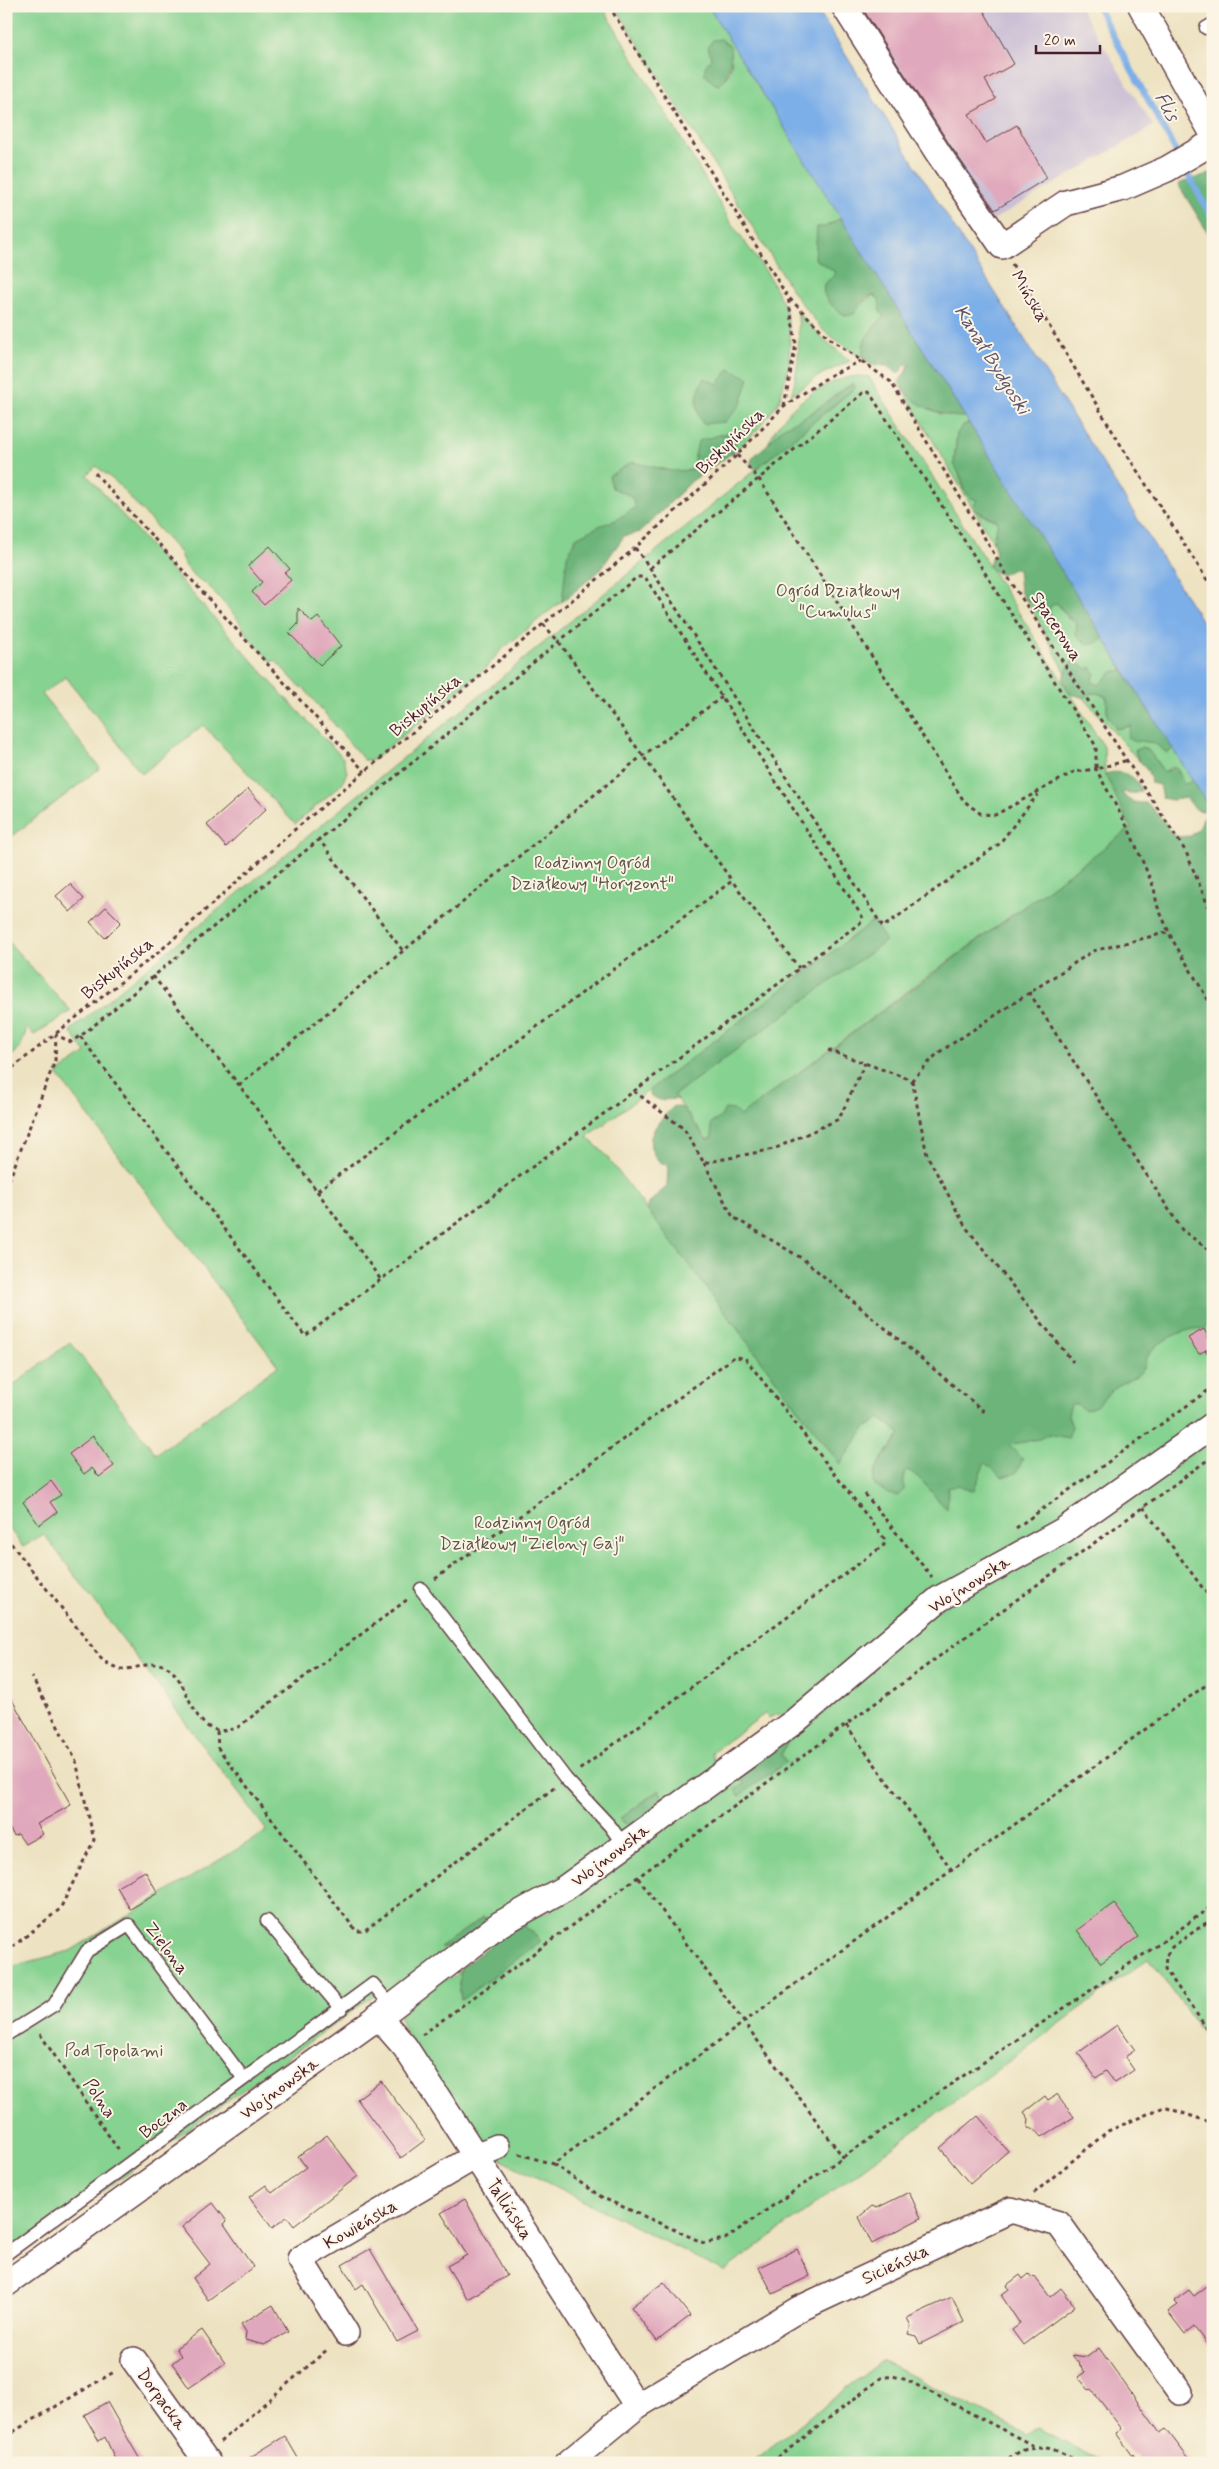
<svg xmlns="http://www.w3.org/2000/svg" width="1219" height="2469" font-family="Mynerve,sans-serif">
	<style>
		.industrial { fill: #cbbfd5 }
		.green { fill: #86d290; stroke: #68785e; fill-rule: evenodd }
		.forest { fill: #6cb47a; stroke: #5b6a52 }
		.water { fill: #7baee8; stroke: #62668a }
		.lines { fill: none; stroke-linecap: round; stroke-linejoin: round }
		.stream { stroke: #7baee8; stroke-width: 6 }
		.building { fill: #e0a8bc }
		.lane-casing { stroke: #623c42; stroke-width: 15 }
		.street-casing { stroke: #623c42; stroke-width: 28 }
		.path { stroke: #623c42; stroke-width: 3; stroke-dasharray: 4 4; stroke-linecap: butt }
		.lane { stroke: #fff; stroke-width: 12 }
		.street { stroke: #fff; stroke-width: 25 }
		.labels { text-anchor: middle; stroke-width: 4; stroke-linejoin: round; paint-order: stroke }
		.street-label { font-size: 18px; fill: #4a1f2b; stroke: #fcf5e5 }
		.park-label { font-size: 18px; fill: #5c5549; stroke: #fcf5e5 }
		.water-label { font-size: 19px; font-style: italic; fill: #5b516d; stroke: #fcf5e5 }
	</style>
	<rect width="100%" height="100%" fill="#fcf5e5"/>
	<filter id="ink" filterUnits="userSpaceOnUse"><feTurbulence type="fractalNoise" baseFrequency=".02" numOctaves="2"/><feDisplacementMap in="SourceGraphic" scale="10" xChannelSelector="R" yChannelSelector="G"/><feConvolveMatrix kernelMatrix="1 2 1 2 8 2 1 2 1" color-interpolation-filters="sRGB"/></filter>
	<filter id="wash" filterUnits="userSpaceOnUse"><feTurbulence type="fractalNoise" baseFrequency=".0096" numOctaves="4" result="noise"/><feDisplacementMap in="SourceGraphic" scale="20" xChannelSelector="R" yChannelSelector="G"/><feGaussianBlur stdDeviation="1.12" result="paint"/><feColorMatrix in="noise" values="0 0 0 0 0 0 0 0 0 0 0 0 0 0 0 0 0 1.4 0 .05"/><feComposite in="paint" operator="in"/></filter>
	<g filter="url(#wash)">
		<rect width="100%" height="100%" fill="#ede2c1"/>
		<path class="industrial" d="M851 6H1079L1153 126 991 221Z"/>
		<path class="green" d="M6 6H602L733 226 767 273 785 307 790 332 789 365 779 402 758 429 735 451 693 480 640 532 623 536 600 570 501 650 484 670 373 760H364L303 687H300L275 660 272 662 252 642 237 618 206 583C194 579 183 565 180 553L116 482 96 466 87 475 279 691 343 758 347 772 342 784 295 824 203 725 142 774 66 677 42 694 100 768 6 841Z
			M615 6H713L972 427 969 423 962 426 957 434 954 459 964 490 978 500V513L998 521 993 542 901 387 921 405 936 410 941 415 841 218 825 227 815 258 834 271 835 276 824 284C821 300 834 307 846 316L873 295 880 299V311L884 317C873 327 859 344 864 360L823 330 795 295ZM711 59 732 60 730 72 720 85 705 67Z
			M798 313 826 341 850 361 822 374 791 395C800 367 799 342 798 313Z
			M857 376 869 377 1104 747 1105 774 1132 828 924 979 707 1141 674 1095 885 941 873 921 587 1137 604 1153 840 1464 864 1429 880 1418 901 1434C889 1451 874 1462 873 1483L1213 1278V1419L1139 1471 1075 1503 1016 1548 990 1560 951 1586H942L935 1591 933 1597C918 1610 902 1622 890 1637 885 1644 877 1642 870 1654L871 1659 866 1666 855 1665 790 1718 777 1714 769 1718 766 1713 712 1752 714 1760 723 1762 674 1799 641 1827 611 1844 594 1860 581 1869 537 1889 507 1913 489 1920 483 1917 441 1947H447L463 1940 462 1946 421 1970 390 2000 384 1988 6 2261V1968L70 1951 267 1831 44 1534 23 1547 6 1524V1391L70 1342 156 1454 278 1366 57 1074 86 1053 70 1031 855 388 853 384C838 391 825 404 811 413 791 426 785 424 768 444 782 410 821 380 857 376ZM659 1790 665 1801 643 1819 635 1820 631 1824 624 1823 620 1819Z
			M1027 600 1033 601 1034 604 1049 609 1052 604 1057 603 1068 618 1077 622 1076 635 1097 643 1104 638 1123 670 1112 672 1099 685 1092 682 1093 677 1087 670 1068 667 1066 673Z
			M1091 693H1098L1107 698V715L1121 728 1131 726C1132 742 1145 738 1154 743 1159 745 1162 750 1167 753L1173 749 1193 781 1185 784 1182 781 1178 769 1171 767 1164 772 1149 751 1142 747 1136 755 1140 762 1084 698Z
			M6 939 71 1011 34 1035 27 1028 21 1046 6 1063Z
			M1213 1430V2048L1149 1958 724 2271 502 2160 490 2142 476 2143 404 2029 399 2015C407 2008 430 1984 438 1981 450 1977 455 1981 461 1968L459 1985 461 2000 541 1941 520 1922 546 1913 733 1773 744 1784 737 1795 739 1796 786 1762 781 1755 788 1741 781 1736 908 1629Z
			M882 2361 1028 2435 1039 2428 1105 2463H750Z"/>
		<path class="forest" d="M721 39 730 46C732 63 730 72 720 85L715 84 705 75V67L711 59 708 46 713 40Z
			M1213 172V241L1178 184Z
			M841 218 965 417C944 418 908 404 899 382L910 365 906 364 898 374 888 366 870 365C852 349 871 329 884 317L880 311 879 299 873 295 866 298 854 314 846 316C834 307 821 300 824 284L835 275 834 271 815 259 817 227H825Z
			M729 369 749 378 741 404 725 422 703 424C693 408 696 394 704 378L718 384Z
			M853 383 855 388 756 469 750 465 753 457 768 444 782 428 810 414Z
			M969 423 1104 638 1097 643 1088 645 1076 635 1077 622 1067 618 1069 617 1057 603 1052 605 1049 609 1051 615 1047 617 1037 610 1033 601 1025 600 1020 591 1018 569C1005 568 1006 583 989 567L991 558 996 553 993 542 998 521 975 510 974 505 977 500 971 498 964 490 962 479 954 464 957 434 962 426Z
			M737 430 735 451 693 480 640 532 624 536 600 570 562 602 567 556 576 538 599 526 616 520 636 507 631 496 612 488 609 476 632 462 672 471 692 470 698 441Z
			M1075 662 1087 669 1091 667 1095 673 1092 682 1099 685 1112 672 1123 670 1173 749 1167 753 1154 743 1140 741 1136 742 1127 737 1131 726 1116 729 1107 715V698C1099 692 1091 691 1084 698L1069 693 1063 679 1070 663Z
			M1142 747 1149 751 1164 772 1176 767 1182 781 1185 784 1193 781 1213 813V1321L1204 1329C1188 1326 1155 1342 1147 1357 1145 1360 1146 1365 1144 1368 1136 1380 1122 1381 1112 1390 1100 1401 1103 1405 1085 1410L1077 1404H1071L1068 1415 1072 1427 1068 1438 1049 1434 1039 1439 1009 1445 1023 1459 1016 1473 1002 1477 985 1462 974 1490H968L959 1485 948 1488 947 1509C933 1497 923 1477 907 1470L904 1473V1490L898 1496 888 1494 873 1483C876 1458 889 1454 901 1434L880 1418 864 1429 840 1464 647 1210 650 1202 667 1186 668 1165 662 1164C638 1142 656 1124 674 1106L683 1108 707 1140 712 1137 711 1123 720 1118 725 1109 734 1110 740 1116 1131 828 1105 774C1119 769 1139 775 1141 792L1129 794 1123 791V794C1130 803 1136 803 1147 803L1164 821 1170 832 1178 837 1191 836 1200 827 1203 818 1211 812 1197 810 1186 798 1172 800 1162 798 1159 785 1151 783C1150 766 1138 765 1135 750Z
			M873 921 886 941 674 1095 677 1099 660 1100 651 1096 649 1090Z
			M781 1736 788 1741 781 1755 786 1762 739 1796 735 1790 744 1784 733 1772Z
			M659 1790 665 1801 643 1819 635 1820 631 1824 624 1823 620 1819Z
			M484 1917 489 1920C475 1931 459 1947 440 1947Z
			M520 1922 541 1941 461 2000 459 1985 461 1968Z"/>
		<path class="water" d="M708 6H815L1213 639V813Z"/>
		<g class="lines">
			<path class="stream" d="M1097 6 1179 157
				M1183 165 1213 220"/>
		</g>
		<g id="blocks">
			<path class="building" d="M861 6H981L1014 64 985 80 996 99 969 114 986 143 1017 125 1047 178 995 210 950 145Z
				M270 546 290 569 285 573 291 580 264 605 252 592 262 582 248 566Z
				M298 608 312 622 318 617 341 646 320 665 289 633 298 624Z
				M248 789 266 809 226 847 207 825Z
				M70 884 84 899 70 912 56 896Z
				M106 907 121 922 105 938 90 922Z
				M1204 1329 1213 1346 1199 1354 1188 1338Z
				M93 1436 114 1466 99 1477 92 1468 84 1474 69 1454Z
				M51 1481 61 1495 50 1502 57 1512 39 1525 23 1502Z
				M6 1689 71 1805 37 1824 43 1834 25 1844 18 1834 14 1836 6 1823Z
				M145 1871 158 1893 130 1909 117 1887Z
				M1114 1903 1138 1937 1101 1963 1077 1930Z
				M1117 2025 1135 2050 1125 2057 1134 2070 1115 2083 1106 2071 1096 2078 1078 2053Z
				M381 2081 425 2140 401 2158 357 2099Z
				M1057 2094 1074 2117 1042 2137 1036 2130 1028 2128 1029 2119 1024 2112 1045 2096 1048 2100Z
				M978 2116 1008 2151 970 2184 940 2148Z
				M327 2135 358 2176 294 2226 287 2217 272 2228 249 2197 266 2185 272 2193 306 2167 298 2156Z
				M909 2192 921 2218 872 2244 859 2217 872 2206 877 2208Z
				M465 2199 507 2276 467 2299 447 2266 467 2255 441 2213Z
				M213 2203 227 2221 224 2224 253 2267 208 2300 193 2278 210 2264 182 2227Z
				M370 2249 418 2331 397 2342 363 2284 356 2289 342 2265Z
				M797 2249 810 2276 773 2294 759 2267Z
				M1029 2274 1032 2278 1034 2276 1050 2297 1061 2288 1075 2306 1023 2345 1012 2330 1020 2324 1001 2295 1009 2289 1007 2285 1020 2275 1023 2279Z
				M664 2282 690 2316 657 2341 631 2307Z
				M1213 2282V2352L1194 2327 1185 2334 1168 2312 1178 2305 1174 2301 1189 2290 1194 2296Z
				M952 2297 964 2322 920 2344 916 2336 908 2334 911 2326 907 2318Z
				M273 2305 288 2332 264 2345 245 2340 246 2332 241 2324Z
				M202 2330 225 2363 189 2388 172 2363 181 2356 176 2348Z
				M1099 2348 1160 2433 1166 2429 1192 2463H1141L1134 2454 1133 2456 1116 2433 1122 2429 1091 2389 1089 2390 1078 2377 1085 2372 1072 2355 1087 2357Z
				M107 2402 142 2463H117L105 2437 99 2441 84 2415Z
				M285 2436 301 2463H241L270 2445Z"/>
		</g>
	</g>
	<g filter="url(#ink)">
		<use href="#blocks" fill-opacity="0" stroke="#623c42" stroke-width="1"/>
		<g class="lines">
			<g class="lane-casing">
				<path id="lane" d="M1206 28 1213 24
					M421 1589 566 1779 610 1826 623 1844
					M267 1921 341 2009
					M6 2035 54 2005 87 1951 129 1925 244 2079
					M6 2254 373 1984 392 2007"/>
			</g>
			<g class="street-casing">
				<path id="street" d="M844 6 938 153 1002 246 1066 203 1123 188 1167 169 1213 142
					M1141 6 1213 134
					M378 2016 405 2047 637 2406
					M6 2284 392 2007 500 1924 565 1888 795 1721 939 1599 1064 1530 1213 1425
					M346 2333 300 2259 476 2156 497 2147
					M134 2360 208 2463
					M568 2463 637 2406 799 2309 1011 2210 1059 2224 1180 2392"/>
			</g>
			<path class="path" d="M609 6 787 296 829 338 891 382 1008 577 1186 852 1213 918
				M1012 264 1122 447 1213 589
				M784 406 796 344 788 297
				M737 455 759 479 964 801 981 814 995 815 1074 772 1096 769 1129 830 1154 888 1157 905 1172 939 1213 1008
				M95 473 365 772
				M635 548 650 568 883 927 999 844 1038 794
				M650 568 863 393 869 392 1096 746V769L1128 760
				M543 624 559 642 643 756 732 881
				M722 697 637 760 239 1085 317 1191 732 881 799 968
				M318 838 403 951
				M153 976 239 1085
				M1029 992 1182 1230 1213 1253
				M828 1050 912 1080 938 1053 1093 951 1169 932
				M6 1073 160 951 293 831 635 548 737 455 784 406 831 375 861 361
				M912 1080 927 1155 965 1226 1073 1362
				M634 1091 684 1129 704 1163 774 1149 839 1119 865 1063
				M704 1163 733 1217 803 1259 987 1414
				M6 1188 55 1061 56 1035 71 1042 86 1032 637 577H645L863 918 860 923 305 1336 80 1036
				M317 1191 381 1280
				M1206 1350 1213 1360
				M865 1494 932 1577
				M1143 1507 1213 1602
				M1016 1528 1213 1387
				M6 1537 103 1661C109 1664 115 1668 121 1669 138 1670 156 1657 170 1669 194 1690 192 1745 238 1727L408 1599
				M435 1579 734 1357 745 1358 884 1538V1545L579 1770
				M846 1725 952 1870
				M217 1731 218 1748 356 1931H364L554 1788
				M638 1878 843 2157
				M1213 1918 1172 1947 1166 1956 1165 1969 1213 2037
				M6 1952 60 1909 94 1840 76 1761 32 1677
				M40 2034 119 2151
				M422 2035 1213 1456
				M519 2154 553 2164 790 1988 1213 1680
				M553 2164 603 2198 704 2243 725 2239 843 2157 1165 1940 1213 1905
				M1034 2193 1108 2131 1164 2107 1213 2123
				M6 2436 114 2372
				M220 2442 329 2348
				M771 2463 881 2378 893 2376 907 2380 1036 2447
				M1002 2463C1035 2438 1048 2446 1084 2463"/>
			<use href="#lane" class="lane"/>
			<use href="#street" class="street"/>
		</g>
	</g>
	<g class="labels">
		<g class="street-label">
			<text transform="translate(1030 296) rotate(60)" y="6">Mińska</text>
			<text transform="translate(730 441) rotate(-44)" y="6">Biskupińska</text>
			<text transform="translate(1057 626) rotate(57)" y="6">Spacerowa</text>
			<text transform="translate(425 705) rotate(-40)" y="6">Biskupińska</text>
			<text transform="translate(117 968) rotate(-39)" y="6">Biskupińska</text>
			<text transform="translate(969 1584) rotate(-32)" y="6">Wojnowska</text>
			<text transform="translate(610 1855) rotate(-37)" y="6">Wojnowska</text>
			<text transform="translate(167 1948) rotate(53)" y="6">Zielona</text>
			<text transform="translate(279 2088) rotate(-36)" y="6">Wojnowska</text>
			<text transform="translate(100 2098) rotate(56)" y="6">Polna</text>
			<text transform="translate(163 2118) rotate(-37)" y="6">Boczna</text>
			<text transform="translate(510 2209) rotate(57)" y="6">Tallińska</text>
			<text transform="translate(360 2224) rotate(-30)" y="6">Kowieńska</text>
			<text transform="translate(895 2264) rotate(-25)" y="6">Sicieńska</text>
			<text transform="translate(162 2399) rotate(54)" y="6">Dorpacka</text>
		</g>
		<g class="park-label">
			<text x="838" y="596">Ogród Działkowy<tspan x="838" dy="21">"Cumulus"</tspan></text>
			<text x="592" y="868">Rodzinny Ogród<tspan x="592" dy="21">Działkowy "Horyzont"</tspan></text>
			<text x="532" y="1528">Rodzinny Ogród<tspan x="532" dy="21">Działkowy "Zielony Gaj"</tspan></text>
			<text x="114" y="2056">Pod Topolami</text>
		</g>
		<g class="water-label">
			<text transform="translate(1168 106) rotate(61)" y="7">Flis</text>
			<text transform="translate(993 359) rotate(58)" y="7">Kanał Bydgoski</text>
		</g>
	</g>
	<rect width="1219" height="2469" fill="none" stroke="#fcf5e5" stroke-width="25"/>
	<path d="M1036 45v8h64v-8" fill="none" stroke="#4a1f2b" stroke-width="2.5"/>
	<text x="1044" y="45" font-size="15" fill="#4a1f2b" stroke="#fcf5e5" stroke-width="4" paint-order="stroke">20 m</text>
</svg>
